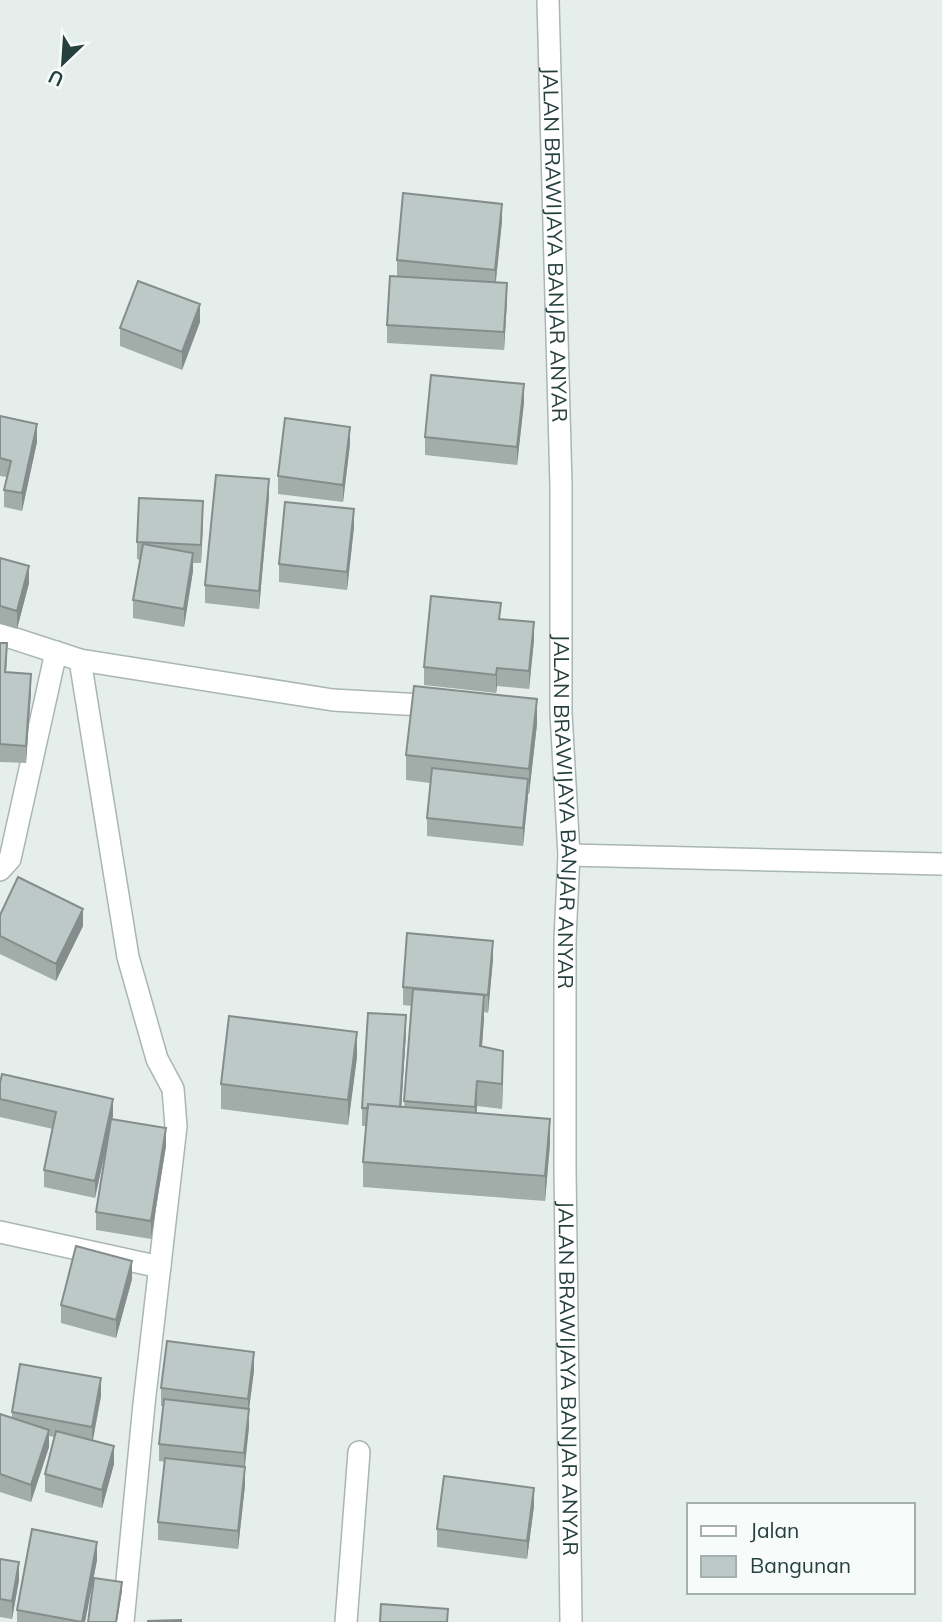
<svg xmlns="http://www.w3.org/2000/svg" width="942" height="1622" font-family="Mulish,sans-serif">
	<style>
		.lines { fill: none; stroke-linecap: round; stroke-linejoin: round }
		.minor-casing { stroke: #a9b6b4; stroke-width: 24 }
		.minor { stroke: #fff; stroke-width: 21 }
		.wall { fill: #a2adaa }
		.shaded-wall { fill: #848d8b }
		.building { fill: #bcc9c6; stroke: #848d8b; stroke-width: 2 }
		.labels { text-anchor: middle; stroke-width: 5; stroke-linejoin: round; paint-order: stroke }
		.street-label { font-size: 21px; fill: #26403e; stroke: #f7fbfa }
	</style>
	<rect width="100%" height="100%" fill="#e6eeec"/>
	<g class="lines">
		<g class="minor-casing">
			<g id="minor">
				<path id="s1" d="M548 0 561 486V713L569 855 565 939V1169L571 1622"/>
				<path d="M0 634 80 660 333 700 440 706"/>
				<path d="M80 660 128 957 157 1059 173 1089 176 1126 144 1404 123 1622"/>
				<path d="M569 855 942 864"/>
				<path d="M0 870 10 859 56 652"/>
				<path d="M0 1232 160 1267"/>
				<path d="M346 1622 359 1452"/>
			</g>
		</g>
		<use href="#minor" class="minor"/>
	</g>
	<path class="wall" d="M502 221 496 282 507 300 504 350 387 343V325L397 276V260Z
		M200 322 182 370 120 346V328Z
		M524 402 517 465 425 455V437Z
		M0 416 37 442 22 511 4 507V490L7 477 0 476Z
		M350 444 343 502 278 494V476Z
		M269 497 259 609 205 603V585Z
		M203 519 201 563H193V571L184 627 133 618V600L140 560 137 559V542Z
		M354 527 347 590 279 582V564Z
		M0 558 29 583 17 629 0 624Z
		M501 619 534 640 529 689 497 686 496 693 424 685V667Z
		M0 643 7 661 6 672 31 692 26 763 0 762Z
		M537 724 529 794H528L523 846 427 836V818L430 783 406 780V755Z
		M0 915 83 926 56 981 0 954Z
		M493 959 488 1013 484 1012 482 1046 503 1076 502 1109 477 1106V1113L550 1144 545 1201 363 1187V1162L366 1126H362V1108L406 1033 401 1107H404L412 1006 403 1005V987Z
		M357 1057 348 1125 221 1109V1084Z
		M0 1083 113 1116 112 1119 166 1146 151 1239 96 1230V1212L109 1134 95 1198 44 1187V1170L53 1129 0 1117Z
		M132 1279 116 1338 61 1323V1305Z
		M254 1370 249 1409V1427L245 1467V1485L238 1549 158 1540V1522L165 1462 159 1461V1444L163 1406H161V1388Z
		M101 1396 93 1440 114 1464 102 1508 45 1492V1474L54 1437 49 1436V1447L31 1502 0 1492V1414L12 1418V1412Z
		M534 1506 527 1559 437 1547V1529Z
		M0 1559 19 1580 12 1619 0 1617Z
		M97 1560 85 1622H17V1610Z"/>
	<path class="shaded-wall" d="M502 204V221L495 288V270Z
		M507 283V300L504 350V332Z
		M200 304V322L182 370V352Z
		M524 384V402L517 465V447Z
		M37 424V442L22 511V493Z
		M350 427V444L343 502V485Z
		M269 479V497L259 609V591Z
		M203 501V519L201 563V545Z
		M354 509V527L347 590V572Z
		M193 553V571L184 627V609Z
		M29 566V583L17 629V611Z
		M534 622V640L529 689V671Z
		M497 668V686L496 693V675Z
		M31 674V692L26 763V746Z
		M537 699V724L529 794V769Z
		M528 779V797L523 846V828Z
		M83 909V926L56 981V964Z
		M493 941V959L488 1013V995Z
		M484 995V1020L480 1071V1046Z
		M406 1015V1033L400 1128V1110Z
		M357 1032V1057L348 1125V1100Z
		M503 1051V1076L502 1109V1084Z
		M477 1081V1106L475 1132V1107Z
		M113 1099V1116L95 1198V1181Z
		M550 1119V1144L545 1201V1176Z
		M166 1128V1146L151 1239V1221Z
		M132 1261V1279L116 1338V1320Z
		M254 1352V1370L248 1417V1399Z
		M101 1378V1396L92 1444V1427Z
		M249 1409V1427L244 1471V1453Z
		M49 1430V1447L31 1502V1485Z
		M114 1446V1464L102 1508V1490Z
		M245 1467V1485L238 1549V1531Z
		M534 1488V1506L527 1559V1541Z
		M97 1542V1560L85 1622H82Z
		M19 1562V1580L12 1619V1601Z
		M122 1582V1591L117 1622H116Z"/>
	<path class="building" d="M403 193 502 204 495 270 397 260Z
		M390 276 507 283 504 332 387 325Z
		M138 281 200 304 182 352 120 328Z
		M431 375 524 384 517 447 425 437Z
		M0 416 37 424 22 493 4 490 11 461 0 458Z
		M285 418 350 427 343 485 278 476Z
		M216 475 269 479 259 591 205 585Z
		M139 498 203 501 201 545 137 542Z
		M285 502 354 509 347 572 279 564Z
		M143 544 193 553 184 609 133 600Z
		M0 558 29 566 17 611 0 606Z
		M431 596 501 603 499 619 534 622 529 671 497 668 496 675 424 667Z
		M0 643H7L5 672 31 674 26 746 0 744Z
		M414 686 537 699 529 769 406 755Z
		M432 768 528 779 523 828 427 818Z
		M18 877 83 909 56 964 0 936V915Z
		M407 933 493 941 488 995 403 987Z
		M413 989 484 995 480 1046 503 1051 502 1084 477 1081 475 1107 404 1101Z
		M368 1013 406 1015 400 1107 368 1104V1108H362Z
		M229 1016 357 1032 348 1100 221 1084Z
		M2 1074 113 1099 95 1181 44 1170 56 1112 0 1099V1083Z
		M368 1104 550 1119 545 1176 363 1162Z
		M111 1119 166 1128 151 1221 96 1212Z
		M76 1246 132 1261 116 1320 61 1305Z
		M167 1341 254 1352 248 1399 161 1388Z
		M20 1364 101 1378 92 1427 12 1412Z
		M164 1399 249 1409 244 1453 159 1444Z
		M0 1414 49 1430 31 1485 0 1474Z
		M56 1431 114 1446 102 1490 45 1474Z
		M165 1458 245 1467 238 1531 158 1522Z
		M444 1476 534 1488 527 1541 437 1529Z
		M32 1529 97 1542 82 1622 17 1610Z
		M0 1559 19 1562 12 1601 0 1599Z
		M94 1578 122 1582 116 1622H88Z
		M381 1604 448 1609 447 1622H380Z
		M181 1620V1622L147 1621Z"/>
	<g class="labels">
		<g class="street-label">
			<text dy="7" stroke="none"><textPath href="#s1" startOffset="245">JALAN BRAWIJAYA BANJAR ANYAR</textPath></text>
			<text dy="7" stroke="none"><textPath href="#s1" startOffset="812">JALAN BRAWIJAYA BANJAR ANYAR</textPath></text>
			<text dy="7" stroke="none"><textPath href="#s1" startOffset="1379">JALAN BRAWIJAYA BANJAR ANYAR</textPath></text>
		</g>
	</g>
	<rect x="687" y="1503" width="228" height="91" fill="#f7fbfa" stroke="#a3b0af" stroke-width="2"/>
	<rect x="701" y="1526" width="35" height="10" fill="#ffffff" stroke="#a3b0af" stroke-width="2"/>
	<text x="750" y="1538" font-size="21" fill="#26403e">Jalan</text>
	<rect x="701" y="1556" width="35" height="21" fill="#bcc9c6" stroke="#a3b0af" stroke-width="2"/>
	<text x="750" y="1573" font-size="21" fill="#26403e">Bangunan</text>
	<g transform="translate(63 63) rotate(205)" stroke="#f7fbfa" stroke-width="5" paint-order="stroke">
	<path d="M0-5L12 26L0 18L-12 26Z" fill="#26403e"/>
	<text y="-10" font-size="19" font-weight="bold" text-anchor="middle" fill="#26403e">U</text>
	</g>
</svg>
